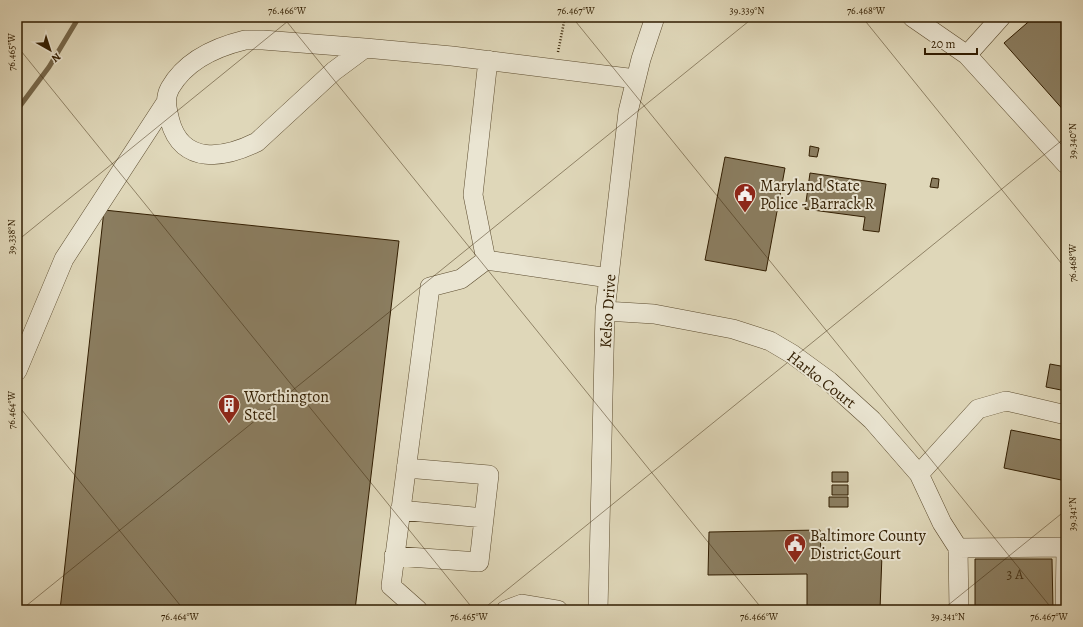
<svg xmlns="http://www.w3.org/2000/svg" width="1083" height="627" font-family="Alegreya,serif">
	<style>
		.lines { fill: none; stroke-linecap: round; stroke-linejoin: round }
		.stream { stroke: #76674a; stroke-width: 5 }
		.building { fill: #8b7e61; stroke: #311d01 }
		.minor-casing { stroke: #5c4c2f; stroke-width: 20 }
		.path { stroke: #311d01; stroke-width: 2.5; stroke-dasharray: 1 2; stroke-linecap: butt }
		.minor { stroke: #eae5d2; stroke-width: 19 }
		.ticks { fill: none; stroke: #311d01; stroke-width: 1; stroke-opacity: 0.45 }
		.labels { text-anchor: middle; stroke-width: 4; stroke-linejoin: round; paint-order: stroke }
		.number-label { font-size: 14px; fill: #483519 }
		.poi-label { font-size: 16px; fill: #311d01; stroke: #eae5d2; text-anchor: start }
		.street-label { font-size: 16px; fill: #311d01; stroke: #eae5d2 }
		.neatline { fill: none; stroke: #311d01; stroke-width: 1.5 }
		.ticks-label { font-size: 10px; text-anchor: middle; fill: #311d01 }
	</style>
	<rect width="100%" height="100%" fill="#dfd7b9"/>
	<filter id="stains"><feTurbulence type="fractalNoise" baseFrequency=".005" numOctaves="4"/><feColorMatrix values="0 0 0 0 .2 0 0 0 0 .09 0 0 0 0 .02 0 0 0 .5 -.17"/></filter>
	<radialGradient id="worn" r=".72"><stop offset=".6" stop-color="#630" stop-opacity="0"/><stop offset="1" stop-color="#630" stop-opacity=".3"/></radialGradient>
	<g class="lines">
		<path class="stream" d="M17 110 49 67 79 17"/>
	</g>
	<path class="building" d="M1034 17H1066V113L1004 43Z
		M810 146 819 148 817 157 809 156Z
		M725 157 785 168 766 271 705 260Z
		M810 173 886 184 879 232 863 230 865 217 805 209Z
		M932 178 939 179 938 188 930 187Z
		M104 210 399 241 355 610H60Z
		M1050 364 1066 367V391L1046 387Z
		M1011 430 1066 441V481L1004 468Z
		M832 472H848V482H832Z
		M832 485H848V495H832Z
		M829 497H848V507H829Z
		M820 530 821 554H882L880 610H807V574L708 575 709 532Z
		M975 559H1052L1053 610H975Z"/>
	<g class="lines">
		<g class="minor-casing">
			<path id="minor" d="M912 17 967 55 1066 164
				M245 40H263L365 48 334 71 257 142C225 158 182 166 170 121 167 109 164 99 170 88 186 60 216 47 245 40Z
				M365 48 452 56 636 79
				M967 55 1001 17
				M488 60 473 195 486 260 609 278
				M605 311 654 314 733 329 770 341 792 354 829 381 872 420 919 474 942 523 958 548 959 610
				M17 371 64 259 165 104
				M919 474 978 409 1006 401 1066 415
				M400 510 484 518
				M958 548 1066 547
				M394 556 479 562 489 475 406 468
				M418 610 391 586 430 287 461 279 486 260
				M506 610 522 604 558 610
				M598 610 605 311 628 112 641 59 655 17
				M1065 610 1066 552"/>
		</g>
		<path class="path" d="M558 52 565 17"/>
		<use href="#minor" class="minor"/>
	</g>
	<path class="ticks" d="M283 17 763 610M572 17 1053 610M862 17 1066 269M17 46 474 610M17 241 293 17M17 404 184 610M21 610 754 17M482 610 1066 137M942 610 1066 510"/>
	<defs>
		<g id="civic-pin" transform="scale(1.15)"><path d="M0 17L-7.5 6A9.5 9.5 0 1 1 7.5 6Z" fill="#8f2418" stroke="#eae5d2"/><path d="M-.6-6.5H3V-4.5H.6V-3L4-1V1h2V6H-6V1h2V-1L-.6-3ZM-1.2 2.5V6h2.4V2.5Z" fill="#fff"/></g>
		<g id="building-pin" transform="scale(1.15)"><path d="M0 17L-7.5 6A9.5 9.5 0 1 1 7.5 6Z" fill="#8f2418" stroke="#eae5d2"/><path d="M-4-6H4V6H1V3H-1V6H-4ZM-2.5-4.3h1.7v1.8h-1.7ZM.8-4.3h1.7v1.8H.8ZM-2.5-1h1.7V.8h-1.7ZM.8-1h1.7V.8H.8Z" fill="#fff"/></g>
	</defs>
	<g fill-rule="evenodd">
		<use href="#civic-pin" x="745" y="194"/>
		<use href="#building-pin" x="229" y="405"/>
		<use href="#civic-pin" x="795" y="544"/>
	</g>
	<g class="labels">
		<g class="number-label">
			<text x="1015" y="579">3 A</text>
		</g>
		<g class="poi-label">
			<text x="760" y="191">Maryland State<tspan x="760" dy="18">Police - Barrack R</tspan></text>
			<text x="244" y="402">Worthington<tspan x="244" dy="18">Steel</tspan></text>
			<text x="810" y="541">Baltimore County<tspan x="810" dy="18">District Court</tspan></text>
		</g>
		<g class="street-label">
			<text transform="translate(607 311) rotate(-86)" y="6">Kelso Drive</text>
			<text transform="translate(822 379) rotate(38)" y="6">Harko Court</text>
		</g>
	</g>
	<rect width="1083" height="627" fill="none" stroke="#dfd7b9" stroke-width="44"/>
	<g transform="translate(50 50) rotate(141)" stroke="#eae5d2" stroke-width="3" paint-order="stroke">
	<path d="M0-3L7 15L0 10L-7 15Z" fill="#311d01"/>
	<text y="-6" font-size="11" font-weight="bold" text-anchor="middle" fill="#311d01">N</text>
	</g>
	<path d="M925 48v6h52v-6" fill="none" stroke="#311d01" stroke-width="2"/>
	<text x="931" y="48" font-size="12" fill="#311d01" stroke="#eae5d2" stroke-width="3" paint-order="stroke">20 m</text>
	<rect x="22" y="22" width="1039" height="583" class="neatline"/>
	<g class="ticks-label">
		<text x="287" y="14">76.466°W</text>
		<text x="576" y="14">76.467°W</text>
		<text x="747" y="14">39.339°N</text>
		<text x="866" y="14">76.468°W</text>
		<text transform="translate(11 52) rotate(-90)" y="4">76.465°W</text>
		<text transform="translate(1072 141) rotate(-90)" y="4">39.340°N</text>
		<text transform="translate(11 237) rotate(-90)" y="4">39.338°N</text>
		<text transform="translate(1072 263) rotate(-90)" y="4">76.468°W</text>
		<text transform="translate(11 410) rotate(-90)" y="4">76.464°W</text>
		<text transform="translate(1072 514) rotate(-90)" y="4">39.341°N</text>
		<text x="180" y="620">76.464°W</text>
		<text x="469" y="620">76.465°W</text>
		<text x="759" y="620">76.466°W</text>
		<text x="948" y="620">39.341°N</text>
		<text x="1049" y="620">76.467°W</text>
	</g>
	<rect width="100%" height="100%" filter="url(#stains)"/>
	<rect width="100%" height="100%" fill="url(#worn)"/>
</svg>
